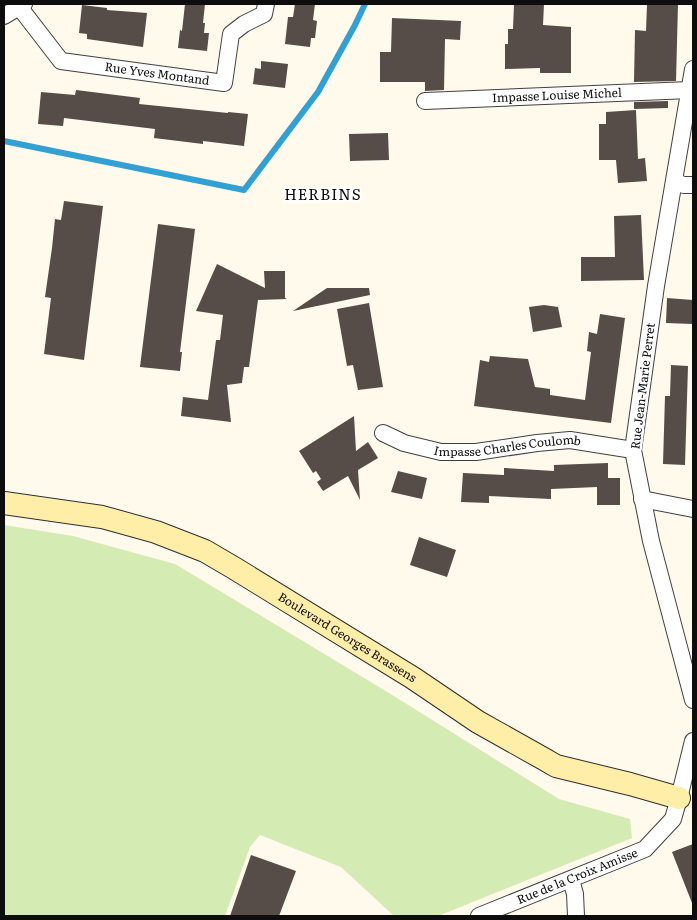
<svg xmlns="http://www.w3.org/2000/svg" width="697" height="920" font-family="Literata,serif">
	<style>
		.green { fill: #d5ebb4 }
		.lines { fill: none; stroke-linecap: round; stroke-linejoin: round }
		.stream { stroke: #32a0d3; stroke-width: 6 }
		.building { fill: #564c48 }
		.street-casing { stroke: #404040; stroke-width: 18 }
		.secondary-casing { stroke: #2f2f2f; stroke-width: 24 }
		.street { stroke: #fff; stroke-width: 16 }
		.secondary { stroke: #ffeea7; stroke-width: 22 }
		.labels { text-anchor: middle; stroke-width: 5; stroke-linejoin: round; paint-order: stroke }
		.street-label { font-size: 12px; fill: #0d0d0d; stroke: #fff }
		.quarter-label { font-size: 15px; letter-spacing: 1px; fill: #0d0d0d; stroke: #fff }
	</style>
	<rect width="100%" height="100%" fill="#fffaec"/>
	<path class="green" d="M4 525 73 536 175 564 389 693 559 799 630 819 632 838 438 916H394L341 867 260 835 250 847 225 916H4Z"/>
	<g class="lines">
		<path class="stream" d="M4 141 244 190 318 92 355 25 365 4"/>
	</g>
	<path class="building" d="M185 4H205L203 23H205L204 33H209L207 51 178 48 180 30 182 31Z
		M295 4H315L313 20 317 21 315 38H311L310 47 285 44 288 17H293Z
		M514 4H544L543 25 571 27V73H540V68L505 69V44H508V29H513Z
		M647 4H678L676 81 634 82 635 30 646 31Z
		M82 5 107 8V10L147 13 143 47 87 39V34L79 33Z
		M392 18 461 21 460 40 445 39 444 90 425 91V82H380V52H391Z
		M261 61 288 64 285 88 253 84 255 68 261 69Z
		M76 90 140 98 139 104 228 113V112L248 114 244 146 203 141V144L154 138 155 129 64 118 63 126 38 124 41 92 75 95Z
		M668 101V108L634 109V102Z
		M636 110 638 159 645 158 647 181 618 183 616 160H599V124H606V112Z
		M388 133 389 160 350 161 349 134Z
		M64 201 103 206 84 360 44 354 51 298 45 297 52 248 55 219 61 220Z
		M641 215 644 280 581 281V257H615L614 216Z
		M158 224 195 229 180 352H182L180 371 140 367Z
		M217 264 265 288 264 271H285V298L287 299 258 300 249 367H244L242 383 227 385 231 422 181 416 183 397 208 400 216 340H220L223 315 196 311Z
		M327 288H369L370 295 293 311Z
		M667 298 693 300 692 324 666 323Z
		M369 303 383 387 358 390 353 365 347 366 337 309Z
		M544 305 558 307 562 327 533 332 529 307Z
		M600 314 625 318 611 423 474 406 480 360 489 362 490 356 528 359 535 387 550 389V395L585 400 591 352 587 351 589 332 597 334Z
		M671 365 688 366 685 465 663 464 665 396H670Z
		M354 416 356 451 368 442 378 458 358 470 360 500 348 476 323 491 317 482 321 479 316 471 313 473 299 451Z
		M608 463V478H620V505H597V487L551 489V499L489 496V503L461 502 463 473 504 475V468L554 471V465Z
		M398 471 427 478 422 499 391 492Z
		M419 537 456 550 447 577 410 565Z
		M693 844V903H692L672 852Z
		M251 855 296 871 279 916H230Z"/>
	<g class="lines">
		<g class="street-casing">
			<g id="street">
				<path id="s1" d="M17 4 61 61 224 83 231 34 244 24 264 14 266 4"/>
				<path d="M4 16 24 4"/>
				<path d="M693 69 656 286 633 450 651 541 693 700"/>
				<path id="s2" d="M425 101 690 90"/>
				<path d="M674 182 684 185H693"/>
				<path id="s3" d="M383 433 404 443 441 452H476L537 443 570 440 633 450"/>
				<path d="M642 499 693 509"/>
				<path d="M571 880 575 894 576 916"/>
				<path id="s4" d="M479 916 645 849 673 819 679 798 693 741"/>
			</g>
		</g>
		<g class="secondary-casing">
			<g id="secondary">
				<path id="s5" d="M4 503 102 517 156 532 205 551 234 568 413 678 478 722 544 759 556 766 630 784 679 798"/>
			</g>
		</g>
		<use href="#street" class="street"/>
		<use href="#secondary" class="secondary"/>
	</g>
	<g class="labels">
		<g class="street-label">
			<text dy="4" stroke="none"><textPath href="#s1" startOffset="169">Rue Yves Montand</textPath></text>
			<text dy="4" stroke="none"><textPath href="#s2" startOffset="132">Impasse Louise Michel</textPath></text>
			<text transform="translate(643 386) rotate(-83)" y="4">Rue Jean-Marie Perret</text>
			<text dy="4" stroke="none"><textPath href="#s3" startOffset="128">Impasse Charles Coulomb</textPath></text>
			<text dy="4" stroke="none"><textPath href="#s5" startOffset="374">Boulevard Georges Brassens</textPath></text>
			<text dy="4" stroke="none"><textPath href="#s4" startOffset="106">Rue de la Croix Amisse</textPath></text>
		</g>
		<g class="quarter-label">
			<text x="323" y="200">HERBINS</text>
		</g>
	</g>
	<rect width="697" height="920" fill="none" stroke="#0d0d0d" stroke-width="10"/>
</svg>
